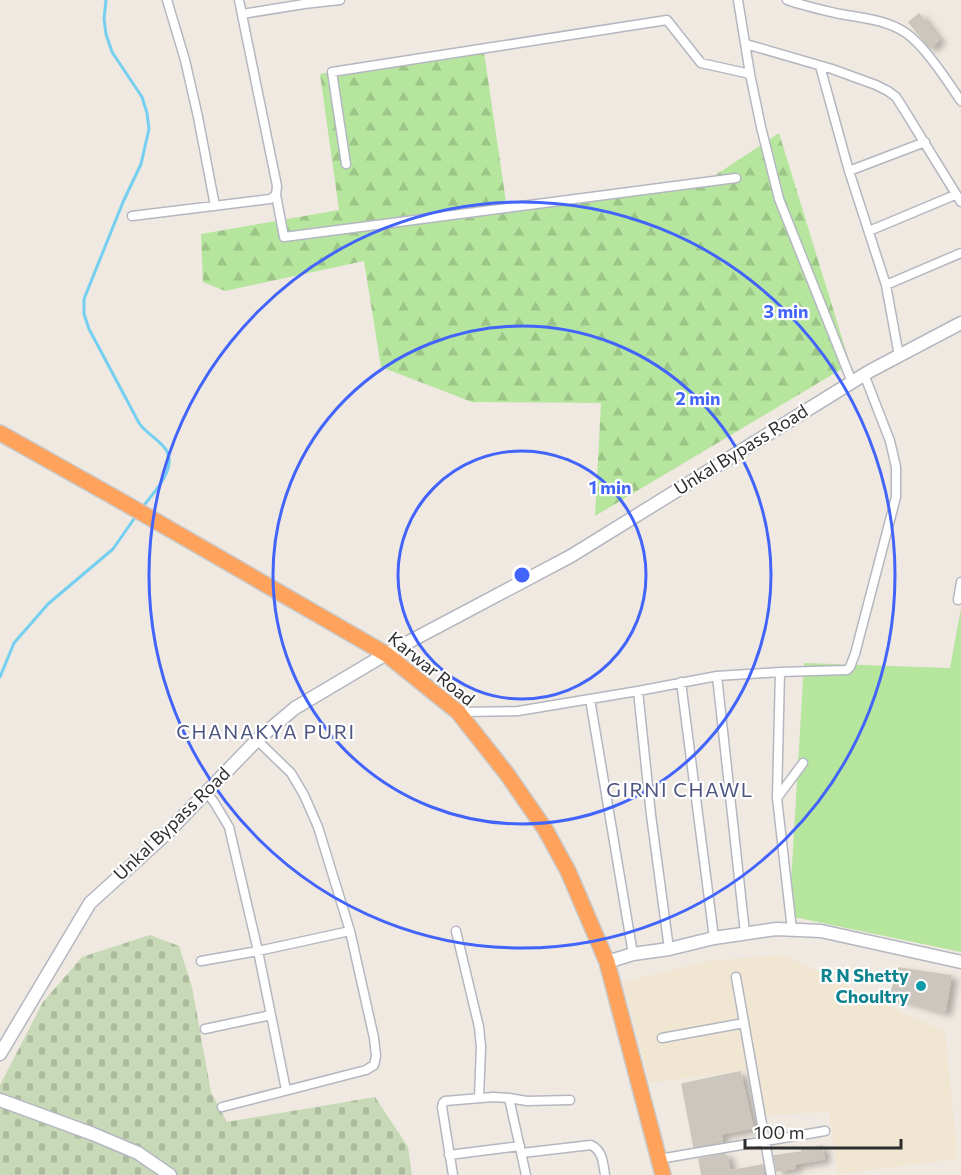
<svg xmlns="http://www.w3.org/2000/svg" width="961" height="1175" font-family="Commissioner,sans-serif">
	<style>
		.education { fill: #f0e6d1 }
		.forest { fill: url(#forest-firs) }
		.cemetery { fill: url(#cemetery-stones) }
		.park { fill: #b6e59e }
		.lines { fill: none; stroke-linecap: round; stroke-linejoin: round }
		.stream { stroke: #75cff0; stroke-width: 3 }
		.building { fill: #cbc7bf; stroke: #cbc5ba; stroke-width: 1.5; filter: url(#shadow) }
		.street-casing { stroke: #b4b7c1; stroke-width: 11 }
		.secondary-casing { stroke: #b4b7c1; stroke-width: 15 }
		.highway-casing { stroke: #c9c9c9; stroke-width: 18 }
		.street { stroke: #fff; stroke-width: 8 }
		.secondary { stroke: #fff; stroke-width: 12 }
		.highway { stroke: #ffa35c; stroke-width: 15 }
		.ring { fill: none; stroke: #4264fb; stroke-width: 3 }
		.culture-dot { fill: #0f9aa8; stroke: #fff; stroke-width: 2 }
		.labels { text-anchor: middle; stroke-width: 4.5; stroke-linejoin: round; paint-order: stroke }
		.street-label { font-size: 18px; fill: #2e2e2e; stroke: #fff }
		.culture-label { font-size: 18px; font-weight: bold; fill: #0d838f; stroke: #fff; text-anchor: end }
		.neighbourhood-label { font-size: 20px; letter-spacing: 1.5px; fill: #4d5680; stroke: #fff }
		.centre { fill: #4264fb; stroke: #fff; stroke-width: 3 }
		.ring-label { font-size: 18px; text-anchor: middle; font-weight: bold; fill: #4264fb; stroke: #fff; stroke-width: 4.5; stroke-linejoin: round; paint-order: stroke }
	</style>
	<defs>
		<pattern id="forest-firs" width="22" height="20" patternUnits="userSpaceOnUse" patternTransform="scale(1.5)"><rect width="22" height="20" fill="#b6e59e"/><path d="M5 1l3.5 6h-7zM16 11l3.5 6h-7z" fill="#9dc588"/></pattern>
		<pattern id="cemetery-stones" width="16" height="16" patternUnits="userSpaceOnUse" patternTransform="scale(1.5)"><rect width="16" height="16" fill="#c8d9b8"/><path d="M2 7V4a2 2 0 0 1 4 0v3zM10 15v-3a2 2 0 0 1 4 0v3z" fill="#acbb9e"/></pattern>
		<filter id="shadow"><feDropShadow dx="6" dy="3.5" stdDeviation="3" flood-color="#0004"/></filter>
	</defs>
	<rect width="100%" height="100%" fill="#efe9e1"/>
	<path class="education" d="M783 955 945 1032 958 1159 838 1174 829 1112 760 1115 746 1070 650 1083 623 982 708 961Z"/>
	<path class="forest" d="M484 52 506 202 520 203 702 184 779 133 850 364 595 516 601 403 472 402 381 367 364 261 225 291 203 282 201 234 339 210 320 74Z"/>
	<path class="cemetery" d="M150 935 179 946 192 987 211 1092 227 1122 375 1097 408 1147 412 1175H0V1085L43 1002 82 957Z"/>
	<path class="park" d="M961 608V952L789 916 804 663 950 668Z"/>
	<g class="lines">
		<path class="stream" d="M106 0 104 19 106 34 112 52 142 97 147 113 149 129 141 164 123 202 84 299V314L89 329 139 423C145 432 155 437 163 446 182 465 153 493 142 508
			M0 677 14 643 48 604 113 549 136 516"/>
	</g>
	<path class="building" d="M919 14 939 40 930 48 909 22Z
		M899 968 951 976 945 1012 890 996Z
		M740 1072 753 1128 721 1134 722 1142 694 1147 682 1084Z
		M822 1146 824 1159 795 1164V1168L777 1171 774 1156 802 1152V1150Z
		M725 1154V1157L727 1156 730 1171 763 1165V1175H702L699 1159Z"/>
	<g class="lines">
		<g class="street-casing">
			<path id="street" d="M167 0 185 60 198 117 215 206
				M738 0 750 74 761 127 779 199 852 382
				M787 0C804 6 822 10 840 14 863 18 887 20 906 33 925 46 948 82 961 101
				M242 14 304 4 340 0
				M746 44 832 69 876 85 888 91 896 97 903 108 961 202
				M820 66 849 171 886 285 899 356
				M346 164 332 72 667 20 701 63 750 74
				M849 171 925 142
				M276 195 284 237 736 178
				M132 216 270 199 276 195 277 186 239 0
				M869 231 955 195
				M886 285 961 253
				M958 600 961 582
				M780 672 777 798 792 930
				M717 676 745 933
				M681 682 714 938
				M638 691 651 815 669 949
				M590 699 633 954
				M459 712 518 711 638 691 717 676 780 672 847 670 850 667 855 654 896 497V467L890 441 864 374
				M777 798 803 763
				M456 931 479 1027 481 1047 479 1098
				M201 961 258 951 350 931
				M736 977 771 1175
				M271 1015 286 1090
				M205 1029 271 1015 258 951 229 827 214 802 206 792
				M662 1038 744 1023
				M509 1098 526 1175
				M222 1107 366 1070 374 1065 376 1056 374 1038 350 931 318 827 304 795 291 773 257 740
				M522 1153 591 1145C603 1151 603 1163 605 1175
				M449 1155 520 1146
				M659 1159 825 1131
				M453 1175 442 1107 443 1103 445 1101 493 1097 509 1098 527 1101 570 1100"/>
		</g>
		<g class="secondary-casing">
			<path id="secondary" d="M607 962 633 954 669 949 714 938 776 929 821 931 961 962
				M0 1054 90 903 166 834 257 740 295 708 386 654 571 556 870 371 961 323
				M0 1100 93 1134 138 1153 170 1175"/>
		</g>
		<g class="highway-casing">
			<path id="highway" d="M0 433 121 501 386 654 458 712 507 774 545 829 568 871 607 962 663 1175"/>
		</g>
		<use href="#street" class="street"/>
		<use href="#secondary" class="secondary"/>
		<use href="#highway" class="highway"/>
	</g>
	<g class="ring">
		<circle cx="522" cy="575" r="124"/>
		<circle cx="522" cy="575" r="249"/>
		<circle cx="522" cy="575" r="373"/>
	</g>
	<circle class="culture-dot" cx="921" cy="986" r="6"/>
	<g class="labels">
		<g class="street-label">
			<text transform="translate(741 450) rotate(-32)" y="6">Unkal Bypass Road</text>
			<text transform="translate(431 669) rotate(39)" y="6">Karwar Road</text>
			<text transform="translate(172 824) rotate(-44)" y="6">Unkal Bypass Road</text>
		</g>
		<g class="culture-label">
			<text x="909" y="982">R N Shetty<tspan x="909" dy="21">Choultry</tspan></text>
		</g>
		<g class="neighbourhood-label">
			<text x="266" y="739">CHANAKYA PURI</text>
			<text x="680" y="797">GIRNI CHAWL</text>
		</g>
	</g>
	<circle cx="522" cy="575" r="9" class="centre"/>
	<g class="ring-label">
		<text x="786" y="318">3 min</text>
		<text x="698" y="405">2 min</text>
		<text x="610" y="494">1 min</text>
	</g>
	<path d="M745 1139v9h156v-9" fill="none" stroke="#2e2e2e" stroke-width="3"/>
	<text x="754" y="1139" font-size="18" fill="#2e2e2e" stroke="#ffffff" stroke-width="4.5" paint-order="stroke">100 m</text>
</svg>
